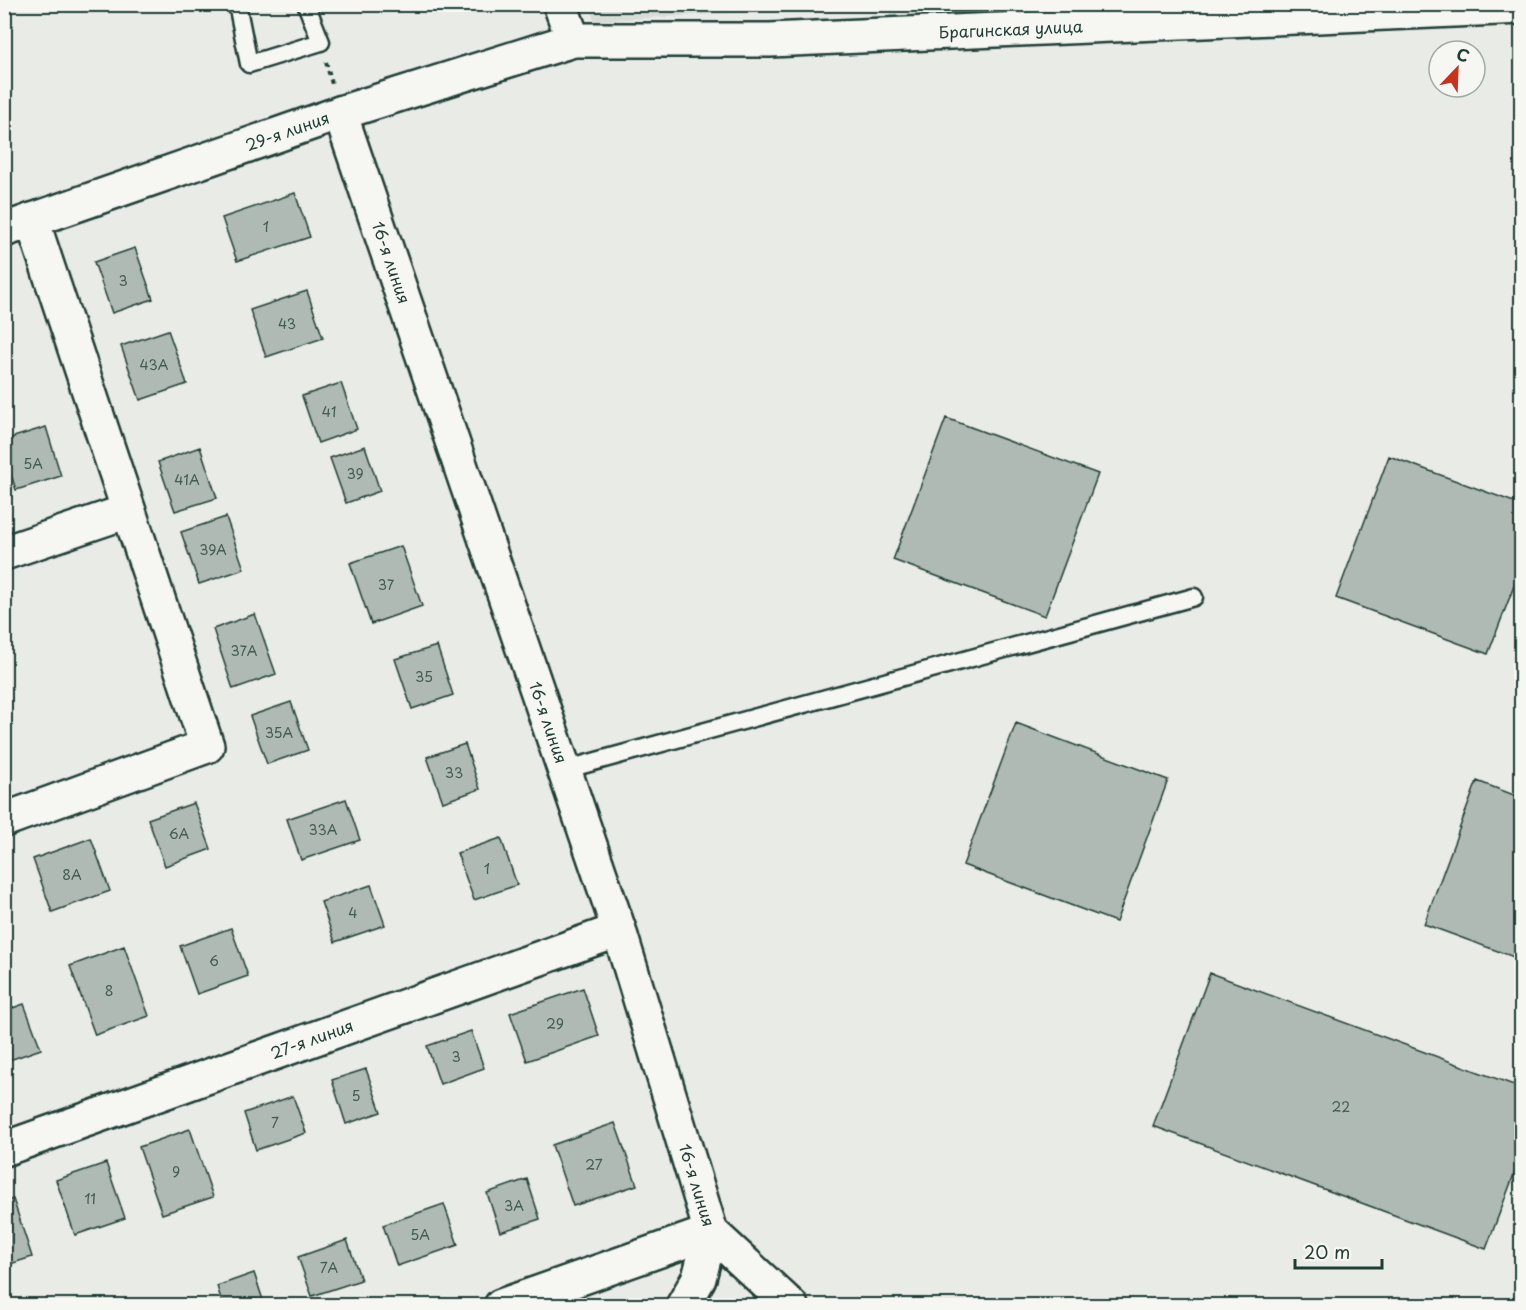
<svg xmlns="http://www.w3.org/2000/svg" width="1526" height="1310" font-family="'Playpen Sans',sans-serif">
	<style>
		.built { fill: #d8dcd8 }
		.building { fill: #b0bab5; stroke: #1f3d34; stroke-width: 1.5 }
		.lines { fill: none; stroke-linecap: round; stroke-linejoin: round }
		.service-casing { stroke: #1f3d34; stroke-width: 21 }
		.minor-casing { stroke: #1f3d34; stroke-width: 38 }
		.path { stroke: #1f3d34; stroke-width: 4; stroke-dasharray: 4.5 4.5; stroke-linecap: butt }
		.service { stroke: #f6f6f2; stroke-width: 16 }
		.minor { stroke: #f6f6f2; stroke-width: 33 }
		.labels { text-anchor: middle; stroke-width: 6; stroke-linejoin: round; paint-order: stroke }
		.number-label { font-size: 14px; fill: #435c54 }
		.street-label { font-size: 16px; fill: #1f3d34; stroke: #f6f6f2 }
	</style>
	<rect width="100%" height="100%" fill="#e9ebe7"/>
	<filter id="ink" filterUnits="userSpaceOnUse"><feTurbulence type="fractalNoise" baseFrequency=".0167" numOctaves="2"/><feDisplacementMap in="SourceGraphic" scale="12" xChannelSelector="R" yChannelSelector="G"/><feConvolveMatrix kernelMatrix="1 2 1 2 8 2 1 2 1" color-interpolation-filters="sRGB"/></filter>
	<g filter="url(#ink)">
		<path class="built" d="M589 4H867V5L594 21Z"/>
		<path class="building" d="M295 193 310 237 237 261 222 218Z
			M135 248 153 299 112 313 94 262Z
			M307 291 323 338 266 357 250 310Z
			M168 330 187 384 140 400 121 346Z
			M341 383 357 429 318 443 302 396Z
			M946 418 1098 474 1045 616 893 560Z
			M46 427 61 476 16 490 4 452V440Z
			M365 446 380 491 346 503 330 458Z
			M200 447 217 498 175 511 158 462Z
			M1389 456 1522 505V565L1488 654 1336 598Z
			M226 517 244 569 199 584 181 532Z
			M401 546 422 606 371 624 350 563Z
			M255 614 276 674 233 689 213 629Z
			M437 646 453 695 412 709 395 659Z
			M291 702 308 750 267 764 250 716Z
			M1016 723 1168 780 1116 922 963 865Z
			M465 744 480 789 443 802 427 757Z
			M1477 781 1522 798V960L1424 924Z
			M346 799 360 840 301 860 287 819Z
			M194 803 211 849 165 866 148 819Z
			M91 838 110 891 52 912 33 859Z
			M501 838 517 885 474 900 457 853Z
			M371 885 385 925 335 942 321 902Z
			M231 928 248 976 197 994 180 946Z
			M124 946 149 1016 95 1035 70 966Z
			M1210 973 1522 1088V1153L1486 1249 1153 1126Z
			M583 988 599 1036 527 1061 510 1013Z
			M24 1004 41 1049 4 1062V1011Z
			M471 1031 484 1068 440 1084 427 1046Z
			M366 1069 381 1112 346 1124 332 1080Z
			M293 1096 306 1133 256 1150 244 1113Z
			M615 1123 637 1185 573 1206 552 1145Z
			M190 1129 213 1197 162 1214 139 1147Z
			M106 1163 125 1218 75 1235 56 1180Z
			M527 1179 540 1219 500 1232 487 1193Z
			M13 1199 32 1257 4 1266V1202Z
			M444 1204 458 1245 397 1266 383 1225Z
			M347 1240 361 1280 312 1296 298 1257Z
			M254 1273 265 1306H223L217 1286Z"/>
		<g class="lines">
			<g class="service-casing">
				<path id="service" d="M237 4 249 64 321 42 306 4
					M564 770 1194 597"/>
			</g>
			<g class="minor-casing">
				<g id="minor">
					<path d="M560 4 573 40"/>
					<path id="s1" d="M340 113 619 930 711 1232 791 1306"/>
					<path id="s2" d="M4 230 340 113 573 40H770L1522 7"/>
					<path d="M4 553 128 511"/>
					<path d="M4 820 207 746 32 220"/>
					<path id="s3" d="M4 1149 619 930"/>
					<path d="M501 1306 711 1232"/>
					<path d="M683 1306 699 1278 711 1232"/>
				</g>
			</g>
			<path class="path" d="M326 62 332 84"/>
			<use href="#service" class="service"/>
			<use href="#minor" class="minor"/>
		</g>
	</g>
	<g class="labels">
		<g class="number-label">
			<text x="266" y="232">1</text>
			<text x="123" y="286">3</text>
			<text x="287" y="329">43</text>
			<text x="154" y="370">43А</text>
			<text x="329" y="417">41</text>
			<text x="33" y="469">5А</text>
			<text x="355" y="479">39</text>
			<text x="187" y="485">41А</text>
			<text x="213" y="555">39А</text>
			<text x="386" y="590">37</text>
			<text x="244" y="656">37А</text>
			<text x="424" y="682">35</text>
			<text x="279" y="738">35А</text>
			<text x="454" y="778">33</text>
			<text x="323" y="835">33А</text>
			<text x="179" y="839">6А</text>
			<text x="487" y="874">1</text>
			<text x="72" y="880">8А</text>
			<text x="353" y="918">4</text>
			<text x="214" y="966">6</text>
			<text x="109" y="996">8</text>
			<text x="555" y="1029">29</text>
			<text x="456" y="1062">3</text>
			<text x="356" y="1101">5</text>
			<text x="1341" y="1112">22</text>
			<text x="275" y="1128">7</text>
			<text x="594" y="1170">27</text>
			<text x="176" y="1177">9</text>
			<text x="90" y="1204">11</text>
			<text x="514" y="1211">3А</text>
			<text x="420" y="1240">5А</text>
			<text x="329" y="1273">7А</text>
		</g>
		<g class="street-label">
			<text dy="6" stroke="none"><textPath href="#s2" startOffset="1038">Брагинская улица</textPath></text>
			<text dy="6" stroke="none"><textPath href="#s2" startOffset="300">29-я линия</textPath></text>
			<text dy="6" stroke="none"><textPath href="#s1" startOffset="158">16-я линия</textPath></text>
			<text dy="6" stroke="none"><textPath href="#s1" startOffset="644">16-я линия</textPath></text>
			<text dy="6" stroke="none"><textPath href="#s3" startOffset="327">27-я линия</textPath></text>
			<text dy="6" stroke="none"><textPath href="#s1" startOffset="1130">16-я линия</textPath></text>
		</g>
	</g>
	<rect width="1526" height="1310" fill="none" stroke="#f6f6f2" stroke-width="24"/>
	<rect x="12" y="12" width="1502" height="1286" fill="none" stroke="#1f3d34" stroke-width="2" filter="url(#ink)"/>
	<g transform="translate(1457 69) rotate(23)"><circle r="28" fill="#f6f6f2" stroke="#a0aca6" stroke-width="1.5"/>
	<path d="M0-4.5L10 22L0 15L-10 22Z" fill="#c8321e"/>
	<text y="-9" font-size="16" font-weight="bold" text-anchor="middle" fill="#1f3d34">С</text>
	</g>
	<path d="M1295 1259v9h87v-9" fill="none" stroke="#1f3d34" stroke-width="3"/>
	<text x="1304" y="1259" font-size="18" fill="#1f3d34" stroke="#f6f6f2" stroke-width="4.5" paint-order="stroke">20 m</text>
</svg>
